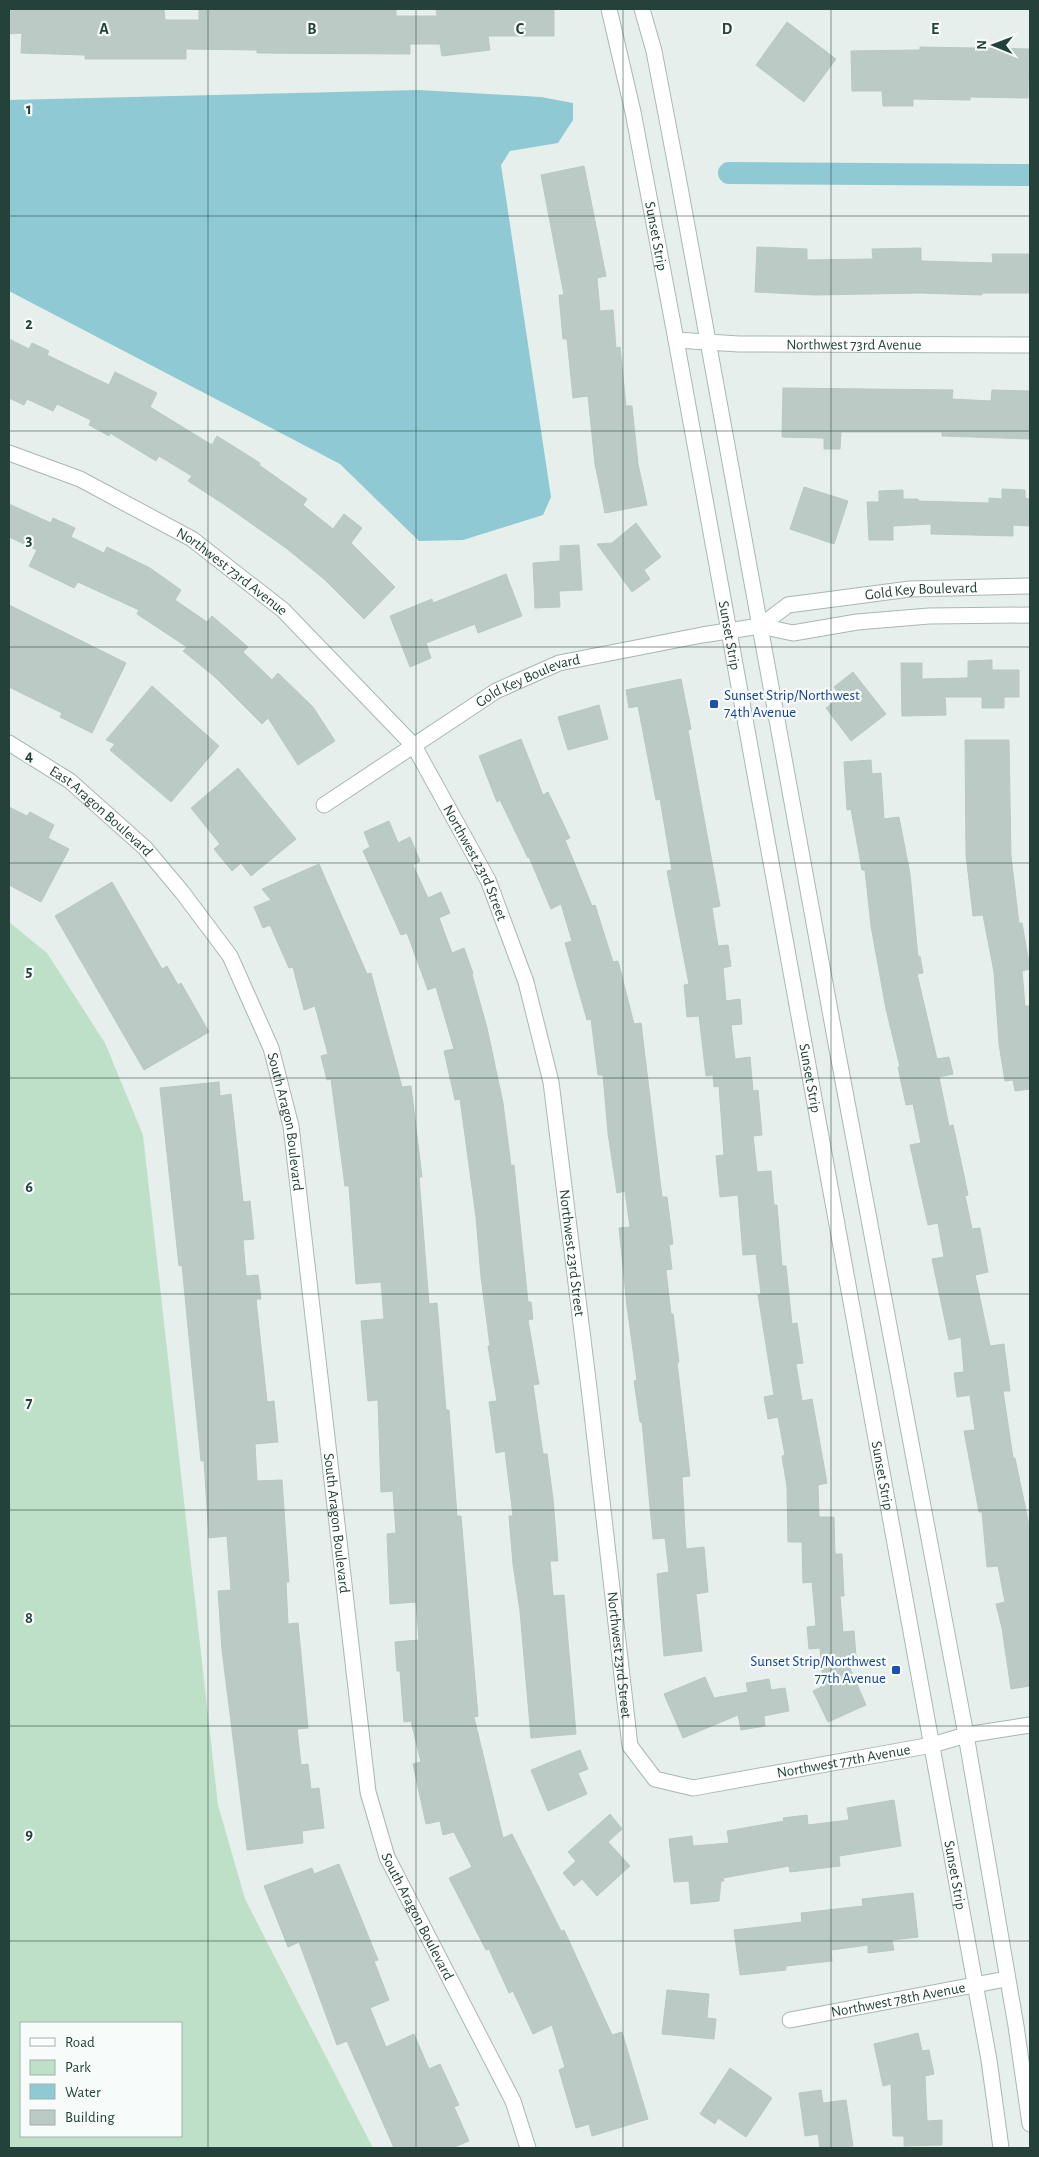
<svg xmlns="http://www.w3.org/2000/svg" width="1039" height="2157" font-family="'Alegreya Sans',sans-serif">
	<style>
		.green { fill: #bfe0c8; fill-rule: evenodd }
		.water { fill: #8ec9d4 }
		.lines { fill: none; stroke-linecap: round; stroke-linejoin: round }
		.canal { stroke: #8ec9d4; stroke-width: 22 }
		.building { fill: #bbcac4; stroke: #b8c9c2 }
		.minor-casing { stroke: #a8b8b2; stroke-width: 17 }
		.minor { stroke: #fff; stroke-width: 15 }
		.grid { fill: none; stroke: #24423a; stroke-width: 1; stroke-opacity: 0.55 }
		.transit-dot { fill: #1a4fb4; stroke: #f7fbf9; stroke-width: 2 }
		.labels { text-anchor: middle; stroke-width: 4.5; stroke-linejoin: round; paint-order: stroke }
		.street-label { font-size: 15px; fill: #24423a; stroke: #f7fbf9 }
		.transit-label { font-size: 15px; fill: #164399; stroke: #f7fbf9; text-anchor: start }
		.grid-label { font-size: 16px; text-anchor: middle; font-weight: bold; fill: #24423a; stroke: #f7fbf9; stroke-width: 4.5; stroke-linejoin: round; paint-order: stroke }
	</style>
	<rect width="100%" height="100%" fill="#e6efeb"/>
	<path class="green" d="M9 922 47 953 105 1043 143 1135 218 1805 245 1899 373 2148H9ZM21 2023H181V2136H21Z"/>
	<path class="water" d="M419 90 541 97 573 103V120L558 143 510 151 501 165 551 497 543 515 463 540 419 541 340 464 9 291V100Z"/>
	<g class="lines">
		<path class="canal" d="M729 173 1030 175"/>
	</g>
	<path class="building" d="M9 9H164L165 20H199V9H396V16H437L436 9H554V36H488L490 50 442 56 440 44H410V54L257 53V50L186 49V59H85V55L21 53 22 33 9 34Z
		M787 22 836 59 804 102 756 65Z
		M920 47 1029 49 1028 98 970 97V100L913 99V106H883L882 91H852L851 51 920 50Z
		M584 166 606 276 597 278 600 311 613 310 616 348 620 347 626 406H632L638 464 647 505 605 513 595 464 588 396 573 398 567 339H563L559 295H564L541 175Z
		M757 247 807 249V260L873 259 872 249 921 248V261L993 263 992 254H1030V293H982V295L921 293 815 295 755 292Z
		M9 339 29 349 32 343 49 351 47 355 109 385 115 372 157 393 150 407 212 445 217 436 260 463 259 465 307 499 303 505 333 529 344 514 362 528 351 543 395 587 364 619 324 579 286 548 225 505 188 481 192 476 159 456 156 461 110 433 109 436 89 425 91 420 57 404 53 411 27 399 24 405 9 398Z
		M783 388 953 390 952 399 991 401 992 390 1030 391V439L942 436V432H841L840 449H824V438L782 437Z
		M804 487 848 501 834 544 790 529Z
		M1002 489 1025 490V498L1030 499V526L1013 525V536L931 534V524L893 526V540H869L867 502H879V491L903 490V499H918V501L989 503V498L1002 499Z
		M9 504 51 523 53 518 75 528 71 537 104 553 107 547 150 568 181 590 175 600 207 622 212 616 248 647 243 652 272 680 278 673 313 707 335 741 298 765 268 718 262 724 215 677 183 651 187 647 137 614 139 610 78 582 74 588 29 566 37 550 9 537Z
		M636 523 661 557 644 570 650 579 632 592 597 544 612 543Z
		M579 545 582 590 559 591 560 607 535 608 533 563 560 561V546Z
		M506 574 522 616 478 633 475 624 426 643 431 658 410 667 390 616 432 599 433 603Z
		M9 605 126 663 92 733 60 717 62 713 9 687Z
		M992 660V670H1019V697H1004V708H982V697H945L946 715 902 716 901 663H922V679L968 678V661Z
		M853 672 886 714 851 741 826 708 841 696 834 687Z
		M681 679 691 729 688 730 720 906 712 908 718 946 728 945 731 966 723 968 726 1001 740 999 742 1024 731 1025 735 1059 750 1057 753 1091 758 1090 762 1135 753 1136 757 1172 771 1171 774 1205H777L782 1266H786L792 1324 797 1323 803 1363 796 1364 802 1401 812 1399 827 1483 818 1485 819 1517H834L835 1554H842L844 1596H840L843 1632 854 1631 856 1656 845 1657 866 1705 828 1722 813 1691 823 1686 820 1648 809 1649 807 1627 816 1626 812 1582 803 1583 802 1542H788L787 1487 782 1456 785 1455 778 1417 768 1419 764 1397 774 1395 758 1295 761 1294 756 1254 743 1255 738 1195 720 1197 716 1156 724 1155 719 1086 714 1087 713 1075 706 1076 699 1016 687 1017 684 985 689 984 667 871 672 870 660 799 656 800 638 706 629 708 626 690Z
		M152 686 219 746 171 802 110 750 115 744 106 740Z
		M599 705 608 739 568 750 558 717Z
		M521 739 543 795 548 792 570 838 565 840 592 906 595 905 613 962 618 961 634 1024 641 1023 662 1197H667L673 1244 669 1245 672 1269 666 1270 671 1314H673L679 1362H677L690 1476 682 1477 686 1549 704 1547 708 1592 696 1594 702 1651 664 1656 657 1574 669 1572 665 1538 653 1539 642 1422H640L634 1381 637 1380 627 1306 619 1228 630 1227 625 1191 617 1193 608 1133 603 1075H598L591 1019 587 1020 565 943 572 941 561 904 551 909 529 857 528 858 500 800 497 802 479 756Z
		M965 740H1009L1011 856 1019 923H1022L1030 969 1022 971 1025 1006H1030V1089L1015 1091 1013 1080 1005 1081 999 1044 994 972 983 915 973 916 966 854Z
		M871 760 872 774 881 773 884 819 899 817 910 874 918 957 920 956 923 973 917 974 937 1059 949 1057 953 1074 939 1077 949 1126 953 1125 963 1171 968 1195 965 1196 972 1229 980 1228 988 1272 975 1275 990 1346 1004 1344 1010 1391H1003L1013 1458H1015L1028 1520 1030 1548V1686L1011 1689 1002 1628 996 1604 1005 1602 998 1566 987 1567 982 1512H979L964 1431 975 1430 970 1395 957 1397 954 1373 964 1372 961 1337 949 1340 932 1259 944 1257 938 1223 928 1225 910 1145 921 1143 913 1104 906 1105 898 1067H900L886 1009 871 926 865 870H862L851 809 847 810 844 762Z
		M238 768 296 839 251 876 241 863 232 871 214 849 220 844 191 808Z
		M9 807 27 816 30 812 54 825 48 838 69 849 41 902 9 885Z
		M389 821 398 843 410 837 420 861 413 865 428 898 441 892 450 913 439 918 452 953 464 948 473 973 472 974 487 1028 503 1103 511 1166 514 1165 528 1302H531L533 1319 528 1320 539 1384 533 1385 543 1454H547L553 1499 558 1561H550L553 1596 564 1595 576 1734 531 1738 520 1611 513 1564 509 1516H513L505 1451 496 1453 489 1402 497 1401 488 1346H490L481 1277 476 1217 460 1099 455 1100 444 1051 454 1049 436 987 428 990 407 933 401 935 363 851 370 847 364 832Z
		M319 864 367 974 371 973 402 1087 411 1086 422 1177H419L429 1304 437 1303 446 1410H449L457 1516H461L478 1716 474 1717 503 1838 512 1834 561 1931 564 1930 612 2035 622 2032 648 2119 592 2136 589 2124 576 2128 559 2070 565 2067 552 2025 533 2034 513 1991 509 1993 489 1949 486 1950 449 1878 472 1867 454 1832 443 1835 440 1821 426 1824 413 1764 421 1762 411 1721 404 1722 400 1671H397L395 1642 419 1640 416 1602 390 1604 387 1534 396 1533 393 1491 381 1492 378 1400 368 1401 361 1321 384 1319 381 1282 356 1284 349 1186H345L331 1079 327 1080 321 1056 328 1054 315 1006 304 1010 293 967 289 968 270 925 263 928 254 907 271 900 262 889Z
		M112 882 162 969 167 966 178 985 181 983 209 1032 144 1070 55 916Z
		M219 1082 220 1096 231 1094 243 1202 250 1201 254 1239 243 1240 246 1276 258 1275 261 1299H256L267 1402 274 1401 278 1442 255 1444 257 1481 282 1480 289 1582H286L288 1624 298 1623 308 1728 297 1729 301 1765 308 1764 311 1789 319 1788 324 1828 302 1831 303 1843 247 1850 222 1650 218 1591 231 1590 227 1536 209 1538 204 1461H201L182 1265 179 1266 160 1088Z
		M705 1677 714 1698 748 1692 746 1683 769 1679 771 1690 785 1688 789 1711 764 1716 765 1726 741 1730 738 1715 683 1738 664 1694Z
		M580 1750 588 1769 578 1773 587 1794 548 1811 531 1770Z
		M894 1800 901 1846 839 1856 840 1866 790 1872 789 1866 723 1878 724 1881H721L719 1901 691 1904 689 1881 674 1882 669 1839 692 1836 693 1846 729 1843 727 1831 784 1821 783 1818 807 1815 808 1825 849 1820 847 1808Z
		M610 1814 622 1829 608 1842 630 1866 597 1896 582 1879 574 1886 563 1873 576 1861 568 1852Z
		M339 1864 378 1960 374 1961 389 2000 370 2008 386 2047 414 2034 429 2069 440 2064 459 2105 454 2107 469 2141 452 2148H394L347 2041 337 2045 299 1942 288 1947 264 1886 312 1868 314 1874Z
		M913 1893 918 1937 892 1940 894 1950 868 1953V1945L831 1950 832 1961 786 1966V1970L740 1975 734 1930 802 1922 801 1913 863 1906 862 1899Z
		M667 1990 709 1994 707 2018 716 2019 714 2039 662 2034Z
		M918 2033 922 2051 929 2050 934 2074 925 2076 927 2121 942 2120V2145L904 2146V2136H893L891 2084 883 2086 874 2044Z
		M730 2068 772 2098 746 2137 718 2118 715 2124 700 2114Z
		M821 2090 823 2103 846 2100 853 2146 820 2148 818 2134 805 2136 799 2093Z"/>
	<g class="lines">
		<g class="minor-casing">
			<g id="minor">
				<path id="s1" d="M609 9 633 112 676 340 989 2060 1001 2148"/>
				<path d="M642 9 654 51 679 182 837 1049 966 1735 1016 2026 1030 2124"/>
				<path id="s2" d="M676 340 739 344 1030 345"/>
				<path id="s3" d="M9 453 80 479 192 539 283 610 414 746 488 880 526 982 551 1082 590 1396 630 1746 655 1779 693 1788 932 1745 966 1735 1030 1725"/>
				<path id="s4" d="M760 626 788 605 910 589 1030 586"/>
				<path id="s5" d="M9 743 70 781 145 848 182 892 230 956 271 1048 291 1126 368 1792 387 1857 513 2101 528 2148"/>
				<path id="s6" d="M324 805 496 691 559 663 702 635 760 626 793 633 857 622 929 616 1030 615"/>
				<path id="s7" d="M790 2020 1006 1979"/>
			</g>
		</g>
		<use href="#minor" class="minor"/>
	</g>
	<path class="grid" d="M208 9V2148M416 9V2148M623 9V2148M831 9V2148M9 216H1030M9 431H1030M9 647H1030M9 863H1030M9 1078H1030M9 1294H1030M9 1510H1030M9 1726H1030M9 1941H1030"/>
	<g class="transit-dot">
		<rect x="709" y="699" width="10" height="10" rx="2.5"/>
		<rect x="891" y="1665" width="10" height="10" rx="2.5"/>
	</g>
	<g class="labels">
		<g class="street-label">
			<text dy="5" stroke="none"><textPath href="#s1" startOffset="232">Sunset Strip</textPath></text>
			<text dy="5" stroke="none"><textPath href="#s2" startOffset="178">Northwest 73rd Avenue</textPath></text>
			<text dy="5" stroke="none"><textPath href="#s3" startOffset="254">Northwest 73rd Avenue</textPath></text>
			<text dy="5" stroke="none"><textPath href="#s4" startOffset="169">Gold Key Boulevard</textPath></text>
			<text dy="5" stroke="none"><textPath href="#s1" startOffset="638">Sunset Strip</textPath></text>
			<text dy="5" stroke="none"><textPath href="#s6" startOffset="240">Gold Key Boulevard</textPath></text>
			<text dy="5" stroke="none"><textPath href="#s5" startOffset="115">East Aragon Boulevard</textPath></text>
			<text dy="5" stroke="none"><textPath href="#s3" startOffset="639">Northwest 23rd Street</textPath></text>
			<text dy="5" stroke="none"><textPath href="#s1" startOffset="1088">Sunset Strip</textPath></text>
			<text dy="5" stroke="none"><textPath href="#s5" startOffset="486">South Aragon Boulevard</textPath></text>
			<text dy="5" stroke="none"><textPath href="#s3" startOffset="1044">Northwest 23rd Street</textPath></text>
			<text dy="5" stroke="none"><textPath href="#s1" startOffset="1492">Sunset Strip</textPath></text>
			<text dy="5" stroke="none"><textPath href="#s5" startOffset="891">South Aragon Boulevard</textPath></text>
			<text dy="5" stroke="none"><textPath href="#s3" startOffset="1449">Northwest 23rd Street</textPath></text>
			<text dy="5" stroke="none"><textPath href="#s3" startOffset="1774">Northwest 77th Avenue</textPath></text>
			<text dy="5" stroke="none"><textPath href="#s1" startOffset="1898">Sunset Strip</textPath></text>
			<text dy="5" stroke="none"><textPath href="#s5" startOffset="1296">South Aragon Boulevard</textPath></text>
			<text dy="5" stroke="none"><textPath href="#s7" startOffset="110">Northwest 78th Avenue</textPath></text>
		</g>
		<g class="transit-label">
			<text x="724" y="700">Sunset Strip/Northwest<tspan x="724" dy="17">74th Avenue</tspan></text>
			<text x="886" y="1666" text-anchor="end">Sunset Strip/Northwest<tspan x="886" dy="17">77th Avenue</tspan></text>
		</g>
	</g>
	<g class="grid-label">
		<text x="104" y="34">A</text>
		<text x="312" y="34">B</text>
		<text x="520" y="34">C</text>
		<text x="727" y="34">D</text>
		<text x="935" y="34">E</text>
		<text x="29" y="114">1</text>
		<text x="29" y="329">2</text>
		<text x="29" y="545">3</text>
		<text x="29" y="761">4</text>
		<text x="29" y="976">5</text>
		<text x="29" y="1192">6</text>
		<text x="29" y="1408">7</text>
		<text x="29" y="1623">8</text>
		<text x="29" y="1839">9</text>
	</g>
	<rect width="1039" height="2157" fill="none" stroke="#24423a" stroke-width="20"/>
	<rect x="20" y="2022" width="162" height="115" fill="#f7fbf9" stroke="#a3b1ad"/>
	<rect x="30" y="2038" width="25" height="8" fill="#ffffff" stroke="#a3b1ad"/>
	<text x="65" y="2047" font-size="15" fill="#24423a">Road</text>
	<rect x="30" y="2060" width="25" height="15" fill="#bfe0c8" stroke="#a3b1ad"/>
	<text x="65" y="2072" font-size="15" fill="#24423a">Park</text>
	<rect x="30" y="2084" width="25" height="15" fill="#8ec9d4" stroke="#a3b1ad"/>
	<text x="65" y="2097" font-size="15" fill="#24423a">Water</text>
	<rect x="30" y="2110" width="25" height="15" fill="#bbcac4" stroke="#a3b1ad"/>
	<text x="65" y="2122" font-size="15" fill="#24423a">Building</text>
	<g transform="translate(994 45) rotate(271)" stroke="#f7fbf9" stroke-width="4" paint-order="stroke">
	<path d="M0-4L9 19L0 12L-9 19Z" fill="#24423a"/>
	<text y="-8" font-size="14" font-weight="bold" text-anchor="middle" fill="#24423a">N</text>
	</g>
</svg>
